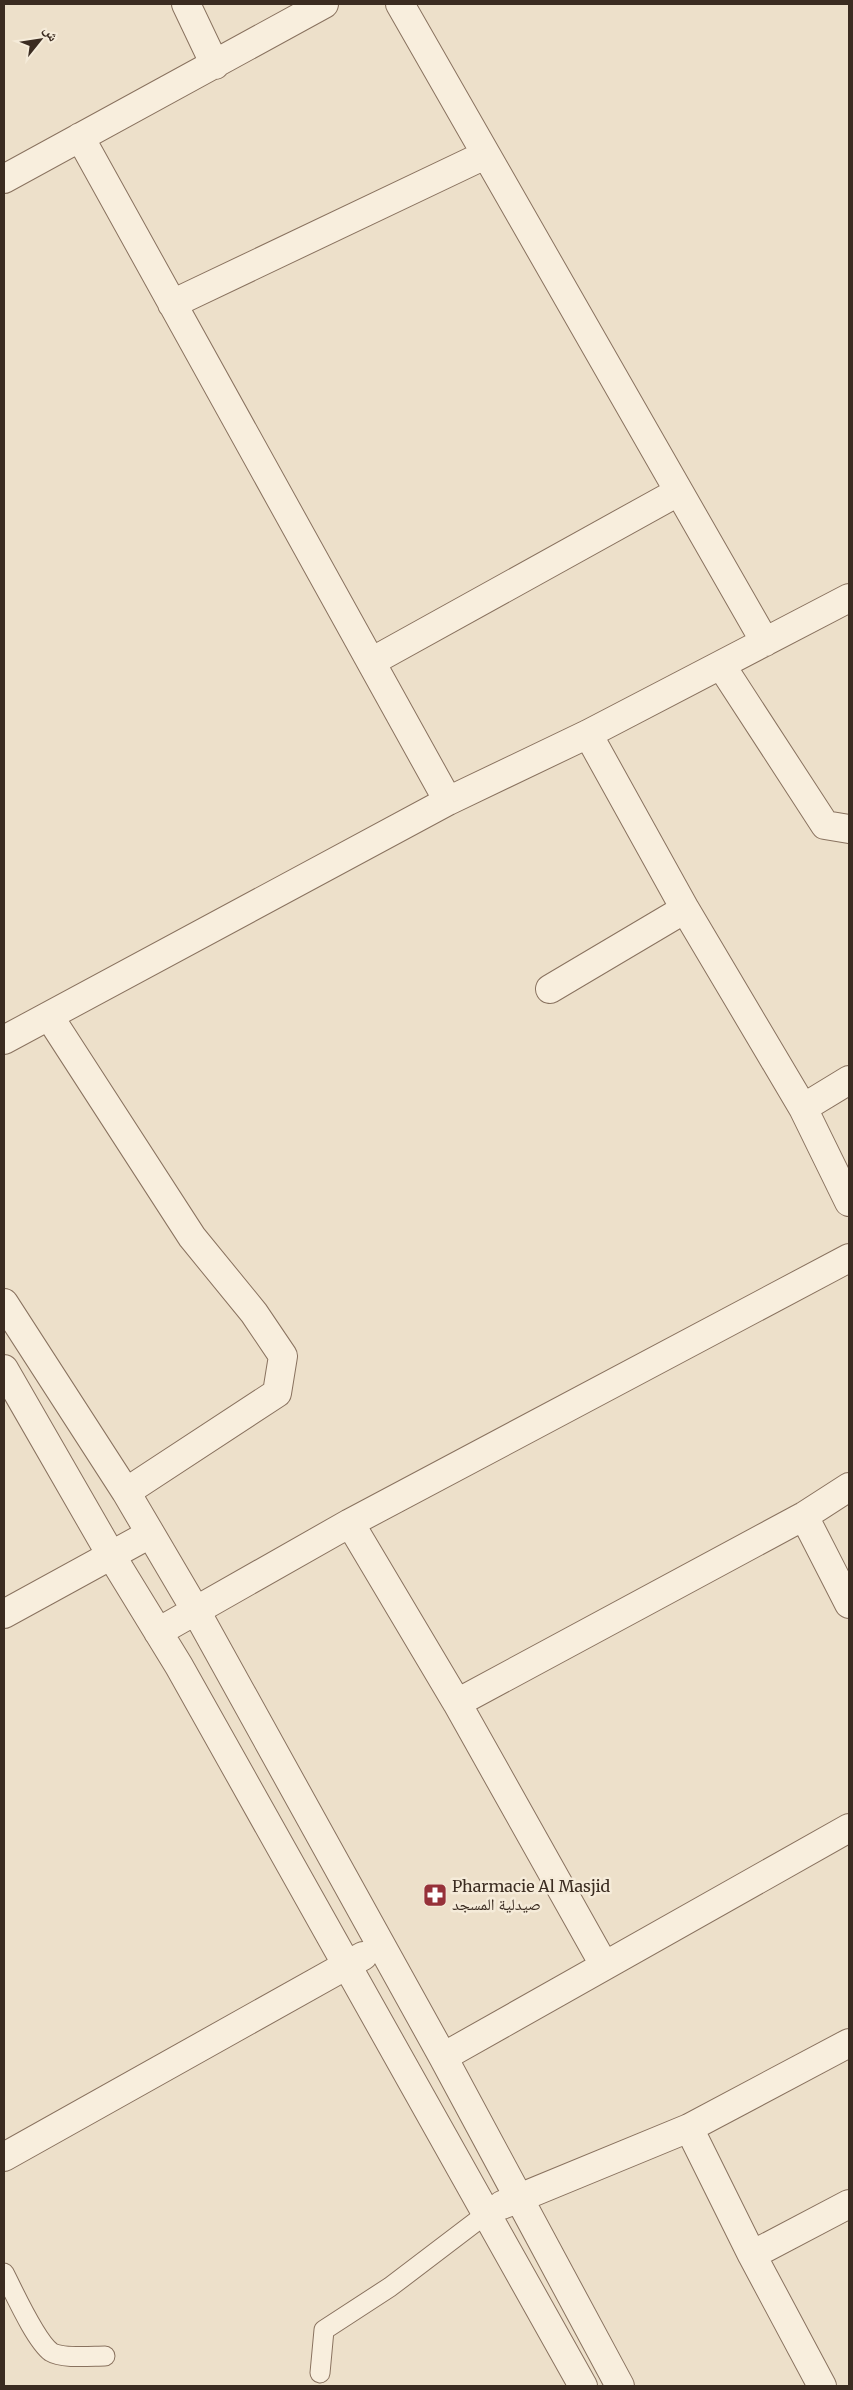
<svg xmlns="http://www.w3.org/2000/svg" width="853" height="2390" font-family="Merriweather,'Noto Naskh Arabic',serif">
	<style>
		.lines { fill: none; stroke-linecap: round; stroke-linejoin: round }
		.service-casing { stroke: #89725f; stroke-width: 21 }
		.minor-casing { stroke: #89725f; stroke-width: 30 }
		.service { stroke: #f8eedd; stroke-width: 19 }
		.minor { stroke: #f8eedd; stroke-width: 28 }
		.labels { text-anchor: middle; stroke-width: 5; stroke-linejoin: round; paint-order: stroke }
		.poi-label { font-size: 16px; fill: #3b2c21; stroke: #f5ebd9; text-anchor: start }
	</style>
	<rect width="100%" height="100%" fill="#ede0ca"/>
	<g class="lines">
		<g class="service-casing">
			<path id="service" d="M4 2273C14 2292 35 2340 51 2352 62 2359 92 2356 105 2356
				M320 2373 324 2330 390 2287 486 2214"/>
		</g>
		<g class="minor-casing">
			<path id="minor" d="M186 4 215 65
				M400 4 765 642
				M80 137 448 801
				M4 179 324 4
				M172 304 485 155
				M371 662 678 492
				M721 665 825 825 849 829
				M588 734 685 909 803 1108 849 1202
				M550 989 685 909
				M49 1016 192 1237 254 1313 283 1356 277 1393 126 1492
				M4 1040 448 801 588 734 849 598
				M803 1108 849 1080
				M4 1303 126 1492 196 1611 443 2057 620 2386
				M4 1369 111 1555 179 1666 583 2386
				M804 1516 849 1604
				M350 1523 457 1703 604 1965
				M4 1614 150 1534
				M158 1632 350 1523 849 1258
				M457 1703 804 1516 849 1487
				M443 2057 849 1828
				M689 2128 752 2255 822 2386
				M4 2157 363 1956
				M502 2205 689 2128 849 2043
				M752 2255 849 2204"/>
		</g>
		<use href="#service" class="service"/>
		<use href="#minor" class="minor"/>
	</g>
	<defs>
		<g id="pharmacy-square" transform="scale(1.25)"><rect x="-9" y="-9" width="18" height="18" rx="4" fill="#963139" stroke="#f5ebd9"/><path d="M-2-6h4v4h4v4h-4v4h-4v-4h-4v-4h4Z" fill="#fff"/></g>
	</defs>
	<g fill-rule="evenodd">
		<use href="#pharmacy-square" x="435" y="1895"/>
	</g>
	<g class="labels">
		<g class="poi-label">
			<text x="452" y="1892">Pharmacie Al Masjid<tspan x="452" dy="18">صيدلية المسجد</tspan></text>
		</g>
	</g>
	<rect width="853" height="2390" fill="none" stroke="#3b2c21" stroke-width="10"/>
	<g transform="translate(40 40) rotate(60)" stroke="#f5ebd9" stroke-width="4" paint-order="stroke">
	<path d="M0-4L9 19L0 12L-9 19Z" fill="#3b2c21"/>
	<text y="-8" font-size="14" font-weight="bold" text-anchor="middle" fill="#3b2c21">ش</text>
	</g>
</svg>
